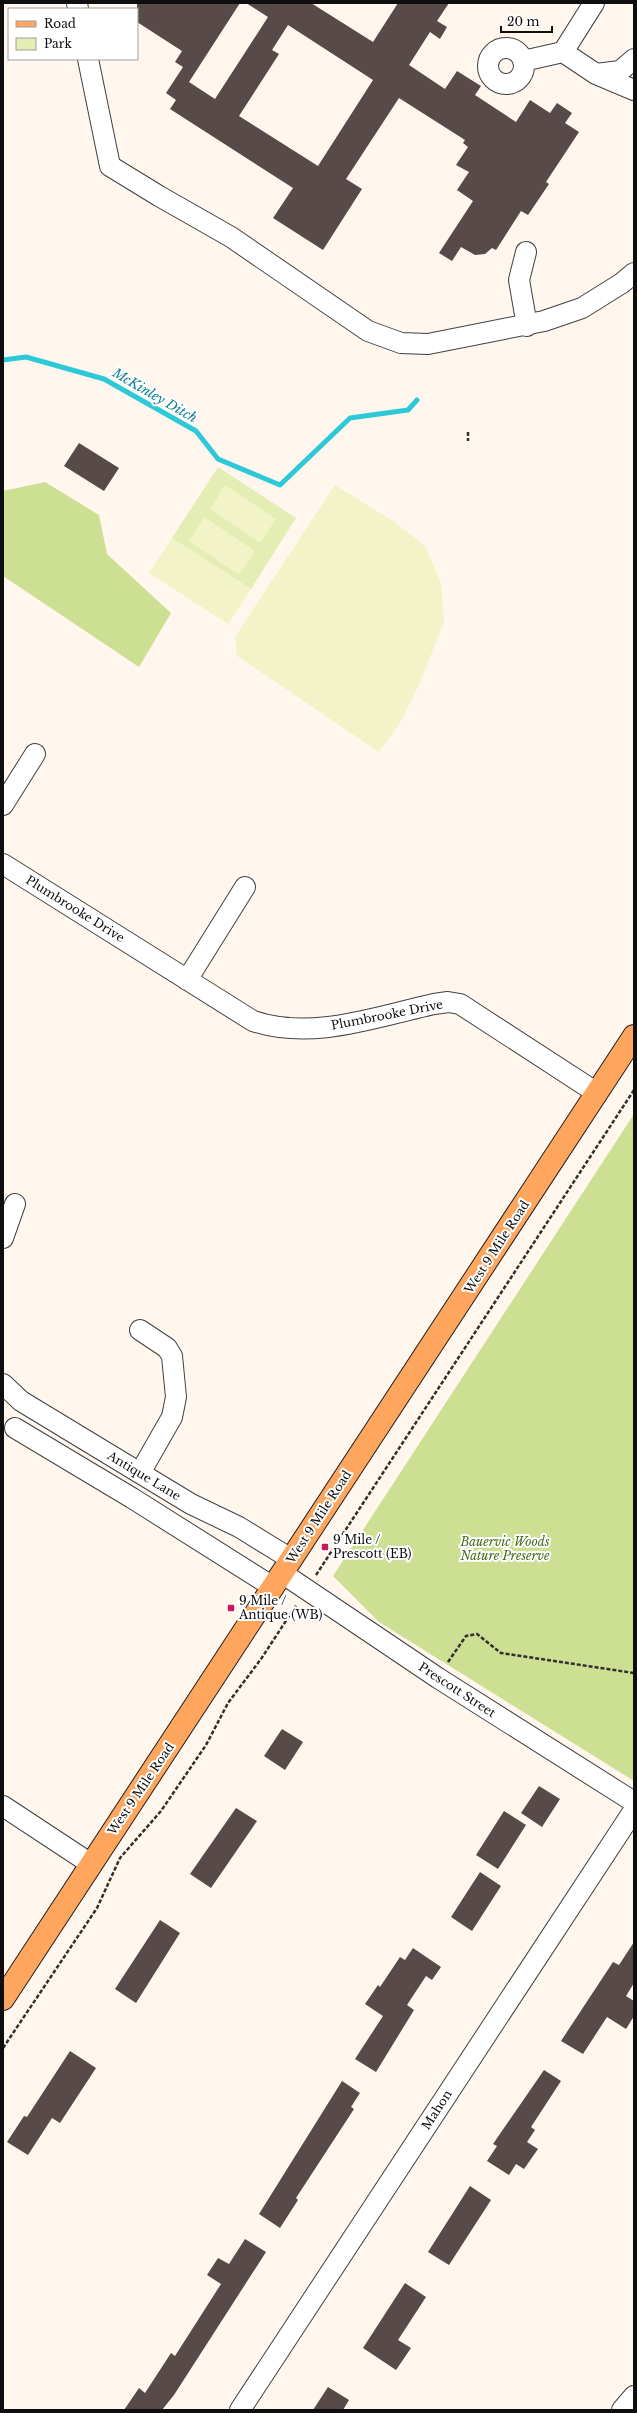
<svg xmlns="http://www.w3.org/2000/svg" width="637" height="2413" font-family="'Libre Baskerville',serif">
	<style>
		.green { fill: #e3edb4 }
		.forest { fill: #cddf92 }
		.pitch { fill: #f2f3c7 }
		.lines { fill: none; stroke-linecap: round; stroke-linejoin: round }
		.stream { stroke: #2ec9d9; stroke-width: 5 }
		.building { fill: #574a49; fill-rule: evenodd }
		.minor-casing { stroke: #414141; stroke-width: 22 }
		.major-casing { stroke: #1f1f1f; stroke-width: 24 }
		.path { stroke: #303030; stroke-width: 2.5; stroke-dasharray: 4 2; stroke-linecap: butt }
		.minor { stroke: #fff; stroke-width: 20 }
		.major { stroke: #ffa65e; stroke-width: 22 }
		.poi-dot { fill: #ca1958; stroke: #fff; stroke-width: 1.5 }
		.labels { text-anchor: middle; stroke-width: 4; stroke-linejoin: round; paint-order: stroke }
		.street-label { font-size: 12px; fill: #0e0e0e; stroke: #fff }
		.poi-label { font-size: 12px; fill: #0e0e0e; stroke: #fff; text-anchor: start }
		.park-label { font-size: 12px; font-style: italic; fill: #436b18; stroke: #fff }
		.water-label { font-size: 13px; font-style: italic; fill: #0d8293; stroke: #fff }
	</style>
	<rect width="100%" height="100%" fill="#fff7ee"/>
	<path class="green" d="M218 467 296 518 251 589 172 538Z"/>
	<path class="forest" d="M45 482 99 515 107 554 171 613 139 667 3 576V491Z
		M634 1114V1781L379 1622 333 1576Z"/>
	<path class="pitch" d="M225 485 276 519 260 543 210 509Z
		M335 485 396 523 426 547 441 583 444 622 419 685 400 723 379 752 237 656 235 637Z
		M204 517 255 551 239 575 189 541Z
		M172 538 251 589 228 624 149 573Z"/>
	<g class="lines">
		<path class="stream" d="M3 360 26 357 104 379 196 431 218 459 280 485 350 418 408 410 417 400"/>
	</g>
	<path class="building" d="M137 3H240L189 82 215 99 268 17 246 3H311L373 42 398 3H449L437 21 447 27 440 39 430 32 409 65 445 89 457 71 481 86 475 95 516 122 530 100 550 113 557 103 572 113 565 123 579 132 546 182 549 184 528 215 521 211 496 250 492 248 485 254 475 255 461 247 452 261 439 253 473 201 457 190 469 172 456 165 468 147 463 143 465 140 399 98 346 179 362 189 323 250 273 218 293 188 170 109 176 100 166 93 183 67 175 62 182 51 137 22ZM288 25 373 80 318 166 239 116 279 54 272 50Z
		M79 443 119 468 104 491 64 466Z
		M282 1729 303 1742 285 1770 264 1756Z
		M539 1786 560 1799 542 1827 521 1813Z
		M236 1808 257 1821 211 1888 190 1874Z
		M504 1811 526 1825 498 1869 476 1855Z
		M480 1872 501 1886 472 1931 451 1917Z
		M160 1920 180 1933 136 2003 115 1989Z
		M634 1942V1983L626 1996 634 2001V2016L626 2029 607 2017 583 2054 561 2041 613 1962 619 1965Z
		M413 1948 441 1967 432 1980 426 1976 407 2005 414 2010 376 2072 355 2059 383 2016 365 2004 378 1985 380 1987 400 1957 405 1960Z
		M70 2051 96 2068 60 2123 52 2118 28 2155 7 2142 24 2116 27 2117Z
		M544 2070 561 2081 531 2127 535 2130 527 2142 538 2149 524 2169 516 2164 509 2175 487 2161 497 2146 493 2144Z
		M342 2081 360 2093 351 2107 354 2109 296 2198 298 2200 280 2228 259 2214Z
		M470 2186 491 2200 449 2265 428 2252Z
		M245 2239 266 2252 174 2395 162 2410H124L139 2388 145 2393 171 2353 175 2356 221 2284 207 2275 218 2258 229 2264Z
		M405 2283 426 2297 398 2340 411 2348 396 2370 363 2348Z
		M328 2387 349 2400 343 2410H313Z"/>
	<g class="lines">
		<g class="minor-casing">
			<path id="minor" d="M77 3 78 9
				M594 3 563 52 596 74 634 90
				M488 66a18 18 0 1 1 36 0a18 18 0 1 1-36 0Z
				M88 59 110 166 159 196 231 237 368 331 401 343 428 344 544 321 582 308 622 283 634 273
				M523 61 563 52
				M596 74 620 71 634 59
				M526 252 519 280 527 326
				M3 805 35 754
				M3 864 253 1021C312 1041 375 1017 434 1004L448 1002 460 1004 597 1093
				M187 980 245 887
				M3 1238 15 1204
				M3 1384 21 1401 191 1504 239 1527 291 1559
				M15 1428 132 1498 273 1587
				M140 1473 172 1417 176 1397 172 1356 167 1348 140 1330
				M282 1573 438 1678 634 1802
				M3 1806 91 1864
				M240 2410 634 1810
				M622 2410 634 2396"/>
		</g>
		<g class="major-casing">
			<path id="major" d="M3 1999 634 1036"/>
		</g>
		<path class="path" d="M468 432V441
			M316 1575 634 1090
			M448 1662 466 1636 477 1634 501 1653 634 1673
			M3 2048 97 1908 120 1858 161 1811 206 1745 228 1703 261 1659 297 1604"/>
		<use href="#minor" class="minor"/>
		<use href="#major" class="major"/>
	</g>
	<g class="poi-dot">
		<rect x="321" y="1543" width="8" height="8" rx="2"/>
		<rect x="227" y="1604" width="8" height="8" rx="2"/>
	</g>
	<g class="labels">
		<g class="street-label">
			<text transform="translate(75 909) rotate(32)" y="4">Plumbrooke Drive</text>
			<text transform="translate(387 1015) rotate(-11)" y="4">Plumbrooke Drive</text>
			<text transform="translate(497 1247) rotate(-57)" y="4">West 9 Mile Road</text>
			<text transform="translate(144 1476) rotate(31)" y="4">Antique Lane</text>
			<text transform="translate(319 1517) rotate(-57)" y="4">West 9 Mile Road</text>
			<text transform="translate(457 1690) rotate(33)" y="4">Prescott Street</text>
			<text transform="translate(141 1789) rotate(-56)" y="4">West 9 Mile Road</text>
			<text transform="translate(437 2110) rotate(-57)" y="4">Mahon</text>
		</g>
		<g class="poi-label">
			<text x="333" y="1544">9 Mile /<tspan x="333" dy="14">Prescott (EB)</tspan></text>
			<text x="239" y="1605">9 Mile /<tspan x="239" dy="14">Antique (WB)</tspan></text>
		</g>
		<g class="park-label">
			<text x="505" y="1546">Bauervic Woods<tspan x="505" dy="14">Nature Preserve</tspan></text>
		</g>
		<g class="water-label">
			<text transform="translate(155 395) rotate(30)" y="5">McKinley Ditch</text>
		</g>
	</g>
	<rect width="637" height="2413" fill="none" stroke="#0e0e0e" stroke-width="8"/>
	<rect x="8" y="8" width="130" height="52" fill="#ffffff" stroke="#9f9f9f"/>
	<rect x="16" y="21" width="20" height="6" fill="#ffa65e" stroke="#9f9f9f"/>
	<text x="44" y="28" font-size="12" fill="#0e0e0e">Road</text>
	<rect x="16" y="38" width="20" height="12" fill="#e3edb4" stroke="#9f9f9f"/>
	<text x="44" y="48" font-size="12" fill="#0e0e0e">Park</text>
	<path d="M501 26v6h51v-6" fill="none" stroke="#0e0e0e" stroke-width="2"/>
	<text x="507" y="26" font-size="12" fill="#0e0e0e" stroke="#ffffff" stroke-width="3" paint-order="stroke">20 m</text>
</svg>
